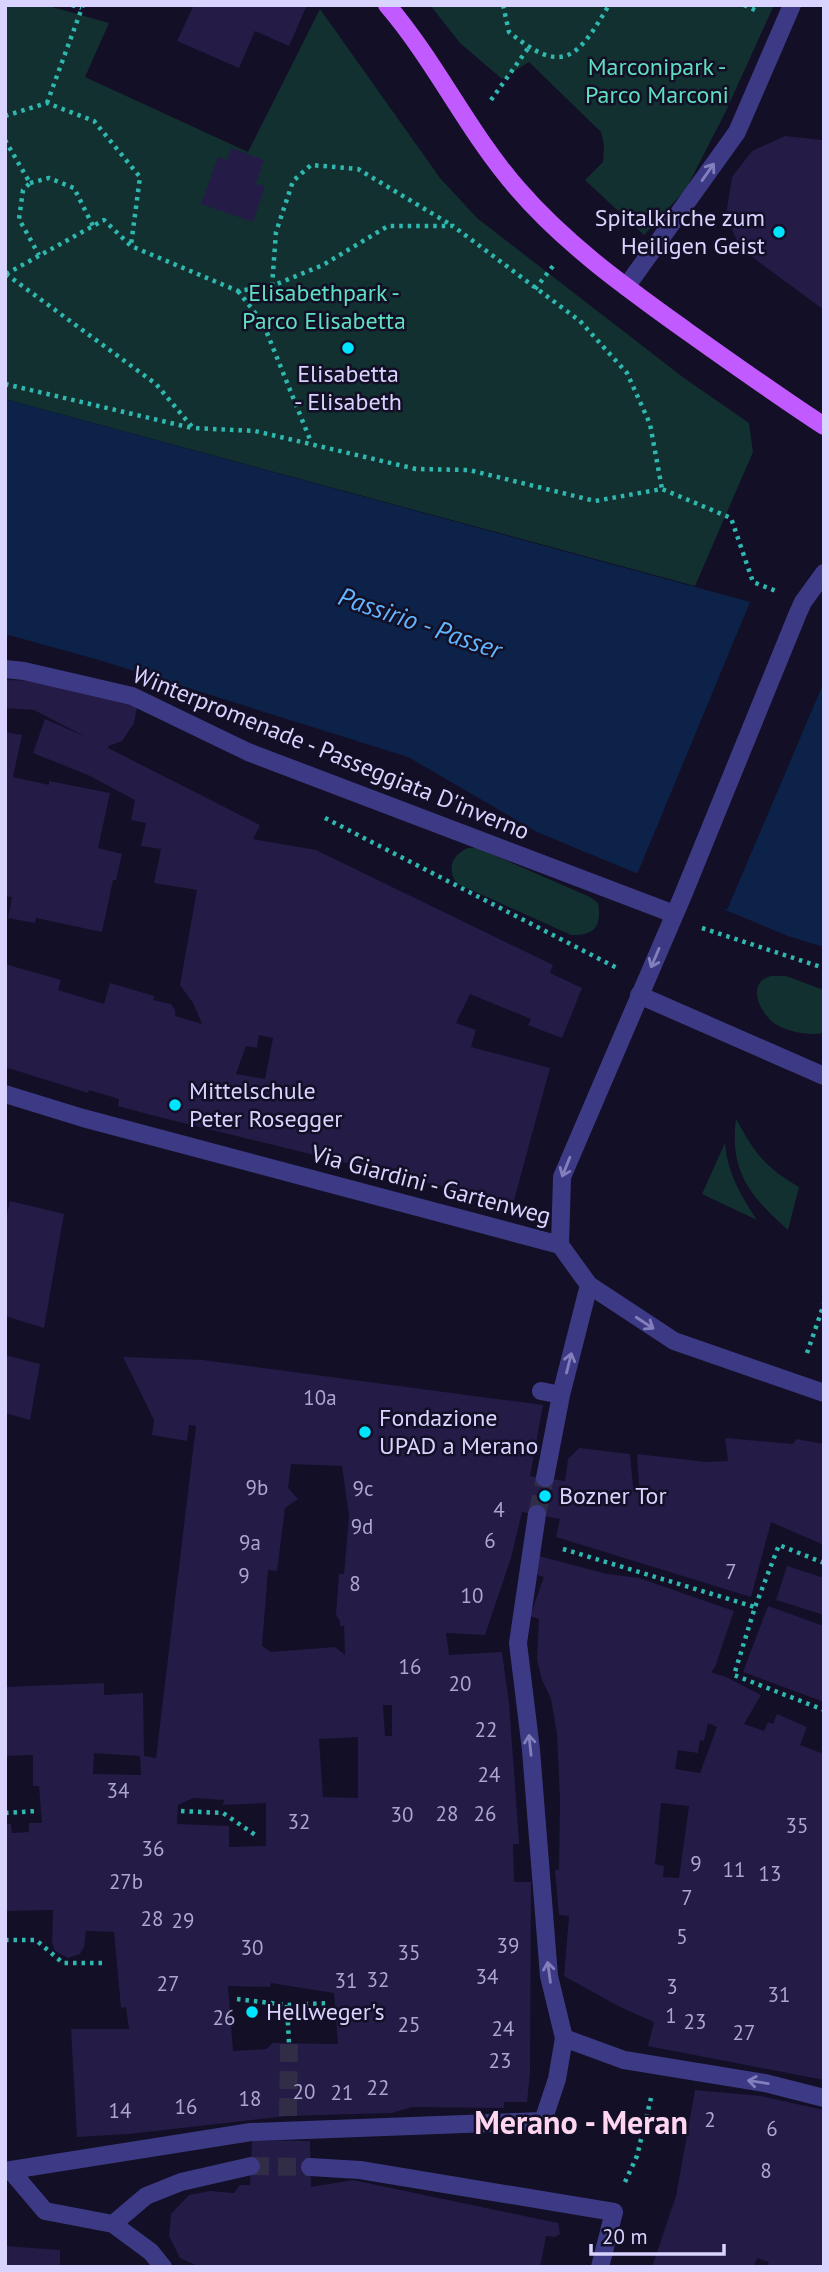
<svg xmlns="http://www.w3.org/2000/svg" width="829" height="2272" font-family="'PT Sans',sans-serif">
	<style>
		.green { fill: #12302f }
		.water { fill: #0c2248 }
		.pier { fill: #130f26 }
		.building { fill: #241b47; fill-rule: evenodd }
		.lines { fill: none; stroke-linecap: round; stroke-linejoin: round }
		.street-tunnel { stroke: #312d47; stroke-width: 18; stroke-dasharray: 18 9; stroke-linecap: butt }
		.path { stroke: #2fb8b0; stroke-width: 4.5; stroke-dasharray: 3.5 5; stroke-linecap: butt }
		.street { stroke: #3d3a85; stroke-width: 18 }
		.primary { stroke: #c25bff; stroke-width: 18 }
		.oneway { stroke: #837fbc }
		.poi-dot { fill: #00e5ff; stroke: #130f26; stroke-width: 2.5 }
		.labels { text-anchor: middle; stroke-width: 5; stroke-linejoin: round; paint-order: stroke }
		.number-label { font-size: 21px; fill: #aca6d1 }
		.park-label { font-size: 24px; fill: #5fe0c0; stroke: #130f26 }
		.poi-label { font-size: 24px; fill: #d9d4ff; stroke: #130f26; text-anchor: start }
		.street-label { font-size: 24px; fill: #d9d4ff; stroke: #130f26 }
		.water-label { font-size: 26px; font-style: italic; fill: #62b6ff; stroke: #130f26 }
		.district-label { font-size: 32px; font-weight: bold; fill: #ffd6f0; stroke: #130f26 }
	</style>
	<rect width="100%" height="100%" fill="#130f26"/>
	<path class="green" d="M5 5H45L109 23 85 77 248 152 320 9 440 178 477 218 684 378 749 423 753 452 695 586 5 399Z
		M430 5H774L726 111 686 189 644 235 585 180 603 162 604 145 601 132 529 62 502 79 460 43Z
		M468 848H478L590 897 598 903C602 926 595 936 571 935L456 883C447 867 452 855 468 848Z
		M771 976H786L824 990V1033C808 1036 789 1032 775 1024 760 1013 745 983 771 976Z
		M736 1119C756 1154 763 1166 799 1187L788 1230C751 1197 729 1172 736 1119Z
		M725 1143C727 1172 741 1196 757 1220L702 1194Z"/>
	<path class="water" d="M5 399 824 622V947L788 936 537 832 408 757 99 660 5 634Z"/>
	<path class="pier" d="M750 602 824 621V682L727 910 636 877Z"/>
	<path class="building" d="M188 5H307L289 46 255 31 239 68 177 41 193 7Z
		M785 136 822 140 824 136V310L740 248 726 215 732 177 752 151Z
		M231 148 264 160 256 184 265 186 253 222 201 204 218 157 227 160Z
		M5 680 43 681 138 702 134 723 122 741 108 746V748L260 825 253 839 316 850 553 965 550 973 582 988 562 1038 528 1025 531 1019 470 994 456 1023 476 1030 471 1047 550 1068 513 1204 151 1115 118 1106 119 1099 89 1090 88 1093 5 1067V964L61 980 58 990 104 1004 110 983 154 996 153 1000 171 1004 175 1010V1016L202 1024 193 1003 180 985 197 890 154 883 161 849 141 846 146 823 131 820 135 800 88 775 33 753 45 719 86 737 34 710 5 708ZM259 1035 273 1038 265 1079 236 1074 246 1046 257 1048Z
		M5 732 22 735 13 777 49 785V781L110 793 98 848 122 854 116 880H113L102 932 36 918 35 923 8 918 12 897 5 896Z
		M10 1201 64 1214 44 1328 5 1316V1224Z
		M5 1355 40 1364 30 1420 5 1413Z
		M123 1357 203 1360 543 1405 530 1476 565 1481 568 1459 579 1448 630 1454 633 1487H639L637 1454 707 1462 728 1461 725 1438 793 1444 796 1439 824 1444V1545L771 1522 751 1597 556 1537 560 1519 522 1512 511 1558 485 1635 446 1633 449 1655 502 1652 509 1703 519 1841V1844H513L514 1882H531L530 2073 527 2102H504V2108L412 2107 392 2113 288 2116 129 2134 77 2137 71 2029H129L126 2007 121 2008 114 1932 86 1931 84 1947 80 1954 68 1958 55 1951 52 1942 53 1910 5 1911V1824H11L12 1833 29 1832V1823H42L39 1786H33V1755L5 1756V1687L104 1683V1695L143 1693 144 1756 156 1758 196 1426 189 1425 187 1441 152 1435 154 1420ZM291 1464 342 1466 349 1516 344 1574H339L336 1615 340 1621V1626H344L345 1655 335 1647 271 1652 262 1646 268 1570 277 1571 285 1508 298 1499 288 1488ZM383 1705H392V1736H385ZM358 1737V1798L323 1797 319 1739ZM94 1753 140 1756 141 1775 93 1774ZM193 1798 224 1800 223 1805 266 1803V1846L229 1847V1826L177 1824 178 1805ZM271 1983 334 1993 338 2044 273 2043 266 2049 233 2051 228 1986 270 1987Z
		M539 1556 607 1574 639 1578 734 1611 715 1667 711 1672 726 1677 761 1695 744 1724 764 1731 768 1722 773 1724 777 1714 807 1727 800 1745 824 1754V2080L648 2046 654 2022 618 2006 564 1976 569 1916 559 1915 555 1870H559L560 1799 557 1734 551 1699 542 1680 537 1660 539 1619 530 1616 544 1577 537 1575ZM708 1723 717 1727 700 1773 675 1769 678 1750 698 1753 700 1740 704 1741ZM661 1803 689 1806 679 1878 663 1877 664 1866 655 1864Z
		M787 1566 824 1578V1615L776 1600Z
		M768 1606 824 1626V1702L743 1672Z
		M695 2090 761 2096 824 2110V2267H766L769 2262 757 2258 754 2267H652L676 2196Z
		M252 2140 310 2141 311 2187 353 2180 558 2223 560 2234 555 2237 546 2236 540 2267H200L180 2258 169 2236 171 2214 189 2195 210 2191 234 2193 240 2185H250Z
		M5 2246 60 2250V2267H5Z"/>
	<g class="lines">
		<path class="street-tunnel" d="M537 1514 545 1478
			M288 2116 289 2043
			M251 2166 310 2167"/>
		<path class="path" d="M72 5 81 8
			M503 5 509 32C563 76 577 59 609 5
			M744 5 755 10
			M491 100 529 47
			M47 103 83 5
			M5 116 47 103 94 121 140 177 131 245
			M5 140 30 183 23 190 19 219 39 255
			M30 183 49 178 74 188 93 226
			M6 274 156 384 193 428 255 431 416 469 469 470 595 501 662 489 731 518 753 582 776 591
			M6 274 104 220 131 246 238 291 272 286 323 265 388 226H453L580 321 627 373 650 424 662 489
			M272 286 276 232 293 181 311 165 358 169 453 226
			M535 289 553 266
			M238 291 263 323 311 442
			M5 384 192 428
			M325 818 619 969
			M702 928 824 968
			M807 1353 824 1304
			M563 1549 755 1607
			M824 1563 779 1545 755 1607 734 1675 824 1710
			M181 1811 223 1813 257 1836
			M5 1813 36 1811
			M5 1940H36L63 1963H106
			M237 1999 287 2005 330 2003
			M287 2005 289 2043
			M625 2182 637 2156 651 2098"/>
		<path class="street" d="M626 287 737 132 792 5
			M824 573 803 602 798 613 683 895 562 1177 560 1245 589 1285 674 1341 824 1393
			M5 669 24 671 132 696 248 752 674 914
			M639 995 824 1076
			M5 1094 83 1118 560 1245
			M541 1391 561 1395
			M545 1478 561 1395 589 1285
			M564 2038 624 2060 765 2083 824 2098
			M310 2167 360 2170 614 2212 600 2267
			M5 2171 251 2132 543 2121 557 2079 564 2038 549 1976 531 1750 518 1643 537 1514
			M11 2171 45 2211 113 2224 151 2252 163 2267
			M113 2224 146 2196 181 2182 251 2166"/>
		<path class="primary" d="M387 5C436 62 468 132 517 188 566 245 627 288 688 332 733 364 778 396 824 426"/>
	</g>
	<defs><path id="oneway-shaft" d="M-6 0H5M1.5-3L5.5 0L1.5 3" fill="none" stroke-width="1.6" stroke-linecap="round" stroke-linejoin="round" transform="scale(1.75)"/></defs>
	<g class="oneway">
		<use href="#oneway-shaft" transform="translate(708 172) rotate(-55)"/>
		<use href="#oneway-shaft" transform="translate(655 958) rotate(113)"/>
		<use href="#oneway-shaft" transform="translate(566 1167) rotate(112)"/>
		<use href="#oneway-shaft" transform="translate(645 1323) rotate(33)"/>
		<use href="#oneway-shaft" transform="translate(569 1363) rotate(-76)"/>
		<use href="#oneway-shaft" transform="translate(530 1745) rotate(-96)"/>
		<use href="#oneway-shaft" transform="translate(549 1972) rotate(-98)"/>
		<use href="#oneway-shaft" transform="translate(758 2082) rotate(-171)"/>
	</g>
	<g class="poi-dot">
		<circle cx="779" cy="232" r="7"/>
		<circle cx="348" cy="348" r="7"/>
		<circle cx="175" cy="1105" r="7"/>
		<circle cx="365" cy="1432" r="7"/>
		<circle cx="545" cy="1496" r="7"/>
		<circle cx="252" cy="2012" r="7"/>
	</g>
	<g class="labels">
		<g class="number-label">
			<text x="320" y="1405">10a</text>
			<text x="257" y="1495">9b</text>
			<text x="363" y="1496">9c</text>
			<text x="499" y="1517">4</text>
			<text x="362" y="1534">9d</text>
			<text x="490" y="1548">6</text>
			<text x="250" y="1550">9a</text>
			<text x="731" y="1579">7</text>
			<text x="244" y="1583">9</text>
			<text x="355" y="1591">8</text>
			<text x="472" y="1603">10</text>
			<text x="410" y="1674">16</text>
			<text x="460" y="1691">20</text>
			<text x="486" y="1737">22</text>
			<text x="489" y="1782">24</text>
			<text x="118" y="1798">34</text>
			<text x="447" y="1821">28</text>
			<text x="485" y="1821">26</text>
			<text x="402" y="1822">30</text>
			<text x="299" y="1829">32</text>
			<text x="797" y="1833">35</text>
			<text x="153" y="1856">36</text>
			<text x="696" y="1871">9</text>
			<text x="734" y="1877">11</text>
			<text x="770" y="1881">13</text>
			<text x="126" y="1889">27b</text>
			<text x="687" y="1905">7</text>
			<text x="152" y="1926">28</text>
			<text x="183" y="1928">29</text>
			<text x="682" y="1944">5</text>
			<text x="508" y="1953">39</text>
			<text x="252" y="1955">30</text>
			<text x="409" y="1960">35</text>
			<text x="487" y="1984">34</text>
			<text x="378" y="1987">32</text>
			<text x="346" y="1988">31</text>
			<text x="168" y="1991">27</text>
			<text x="672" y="1994">3</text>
			<text x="779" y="2002">31</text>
			<text x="671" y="2023">1</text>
			<text x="224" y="2025">26</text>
			<text x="695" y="2029">23</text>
			<text x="409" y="2032">25</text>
			<text x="503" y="2036">24</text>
			<text x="744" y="2040">27</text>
			<text x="500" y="2068">23</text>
			<text x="378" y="2095">22</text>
			<text x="304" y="2099">20</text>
			<text x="342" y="2100">21</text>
			<text x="250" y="2106">18</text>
			<text x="186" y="2114">16</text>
			<text x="120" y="2118">14</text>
			<text x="710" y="2127">2</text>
			<text x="772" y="2136">6</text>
			<text x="766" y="2178">8</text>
		</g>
		<g class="park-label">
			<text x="657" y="75">Marconipark -<tspan x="657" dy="28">Parco Marconi</tspan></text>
			<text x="324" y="301">Elisabethpark -<tspan x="324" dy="28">Parco Elisabetta</tspan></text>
		</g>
		<g class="poi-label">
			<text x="765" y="226" text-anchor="end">Spitalkirche zum<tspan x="765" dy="28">Heiligen Geist</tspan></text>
			<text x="348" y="382" text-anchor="middle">Elisabetta<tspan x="348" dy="28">- Elisabeth</tspan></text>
			<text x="189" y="1099">Mittelschule<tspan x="189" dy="28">Peter Rosegger</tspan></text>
			<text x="379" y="1426">Fondazione<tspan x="379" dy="28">UPAD a Merano</tspan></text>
			<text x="559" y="1504">Bozner Tor</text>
			<text x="266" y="2020">Hellweger's</text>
		</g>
		<g class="street-label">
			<text transform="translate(331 753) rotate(22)" y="8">Winterpromenade - Passeggiata D'inverno</text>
			<text transform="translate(431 1185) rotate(15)" y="8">Via Giardini - Gartenweg</text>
		</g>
		<g class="water-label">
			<text transform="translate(420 623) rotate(19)" y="9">Passirio - Passer</text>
		</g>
		<g class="district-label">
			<text x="581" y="2134">Merano - Meran</text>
		</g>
	</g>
	<rect width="829" height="2272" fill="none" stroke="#d9d4ff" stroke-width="14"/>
	<path d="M591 2244v10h133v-10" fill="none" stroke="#d9d4ff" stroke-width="3.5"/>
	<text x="602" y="2244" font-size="21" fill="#d9d4ff" stroke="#130f26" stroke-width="5" paint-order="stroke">20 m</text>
</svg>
